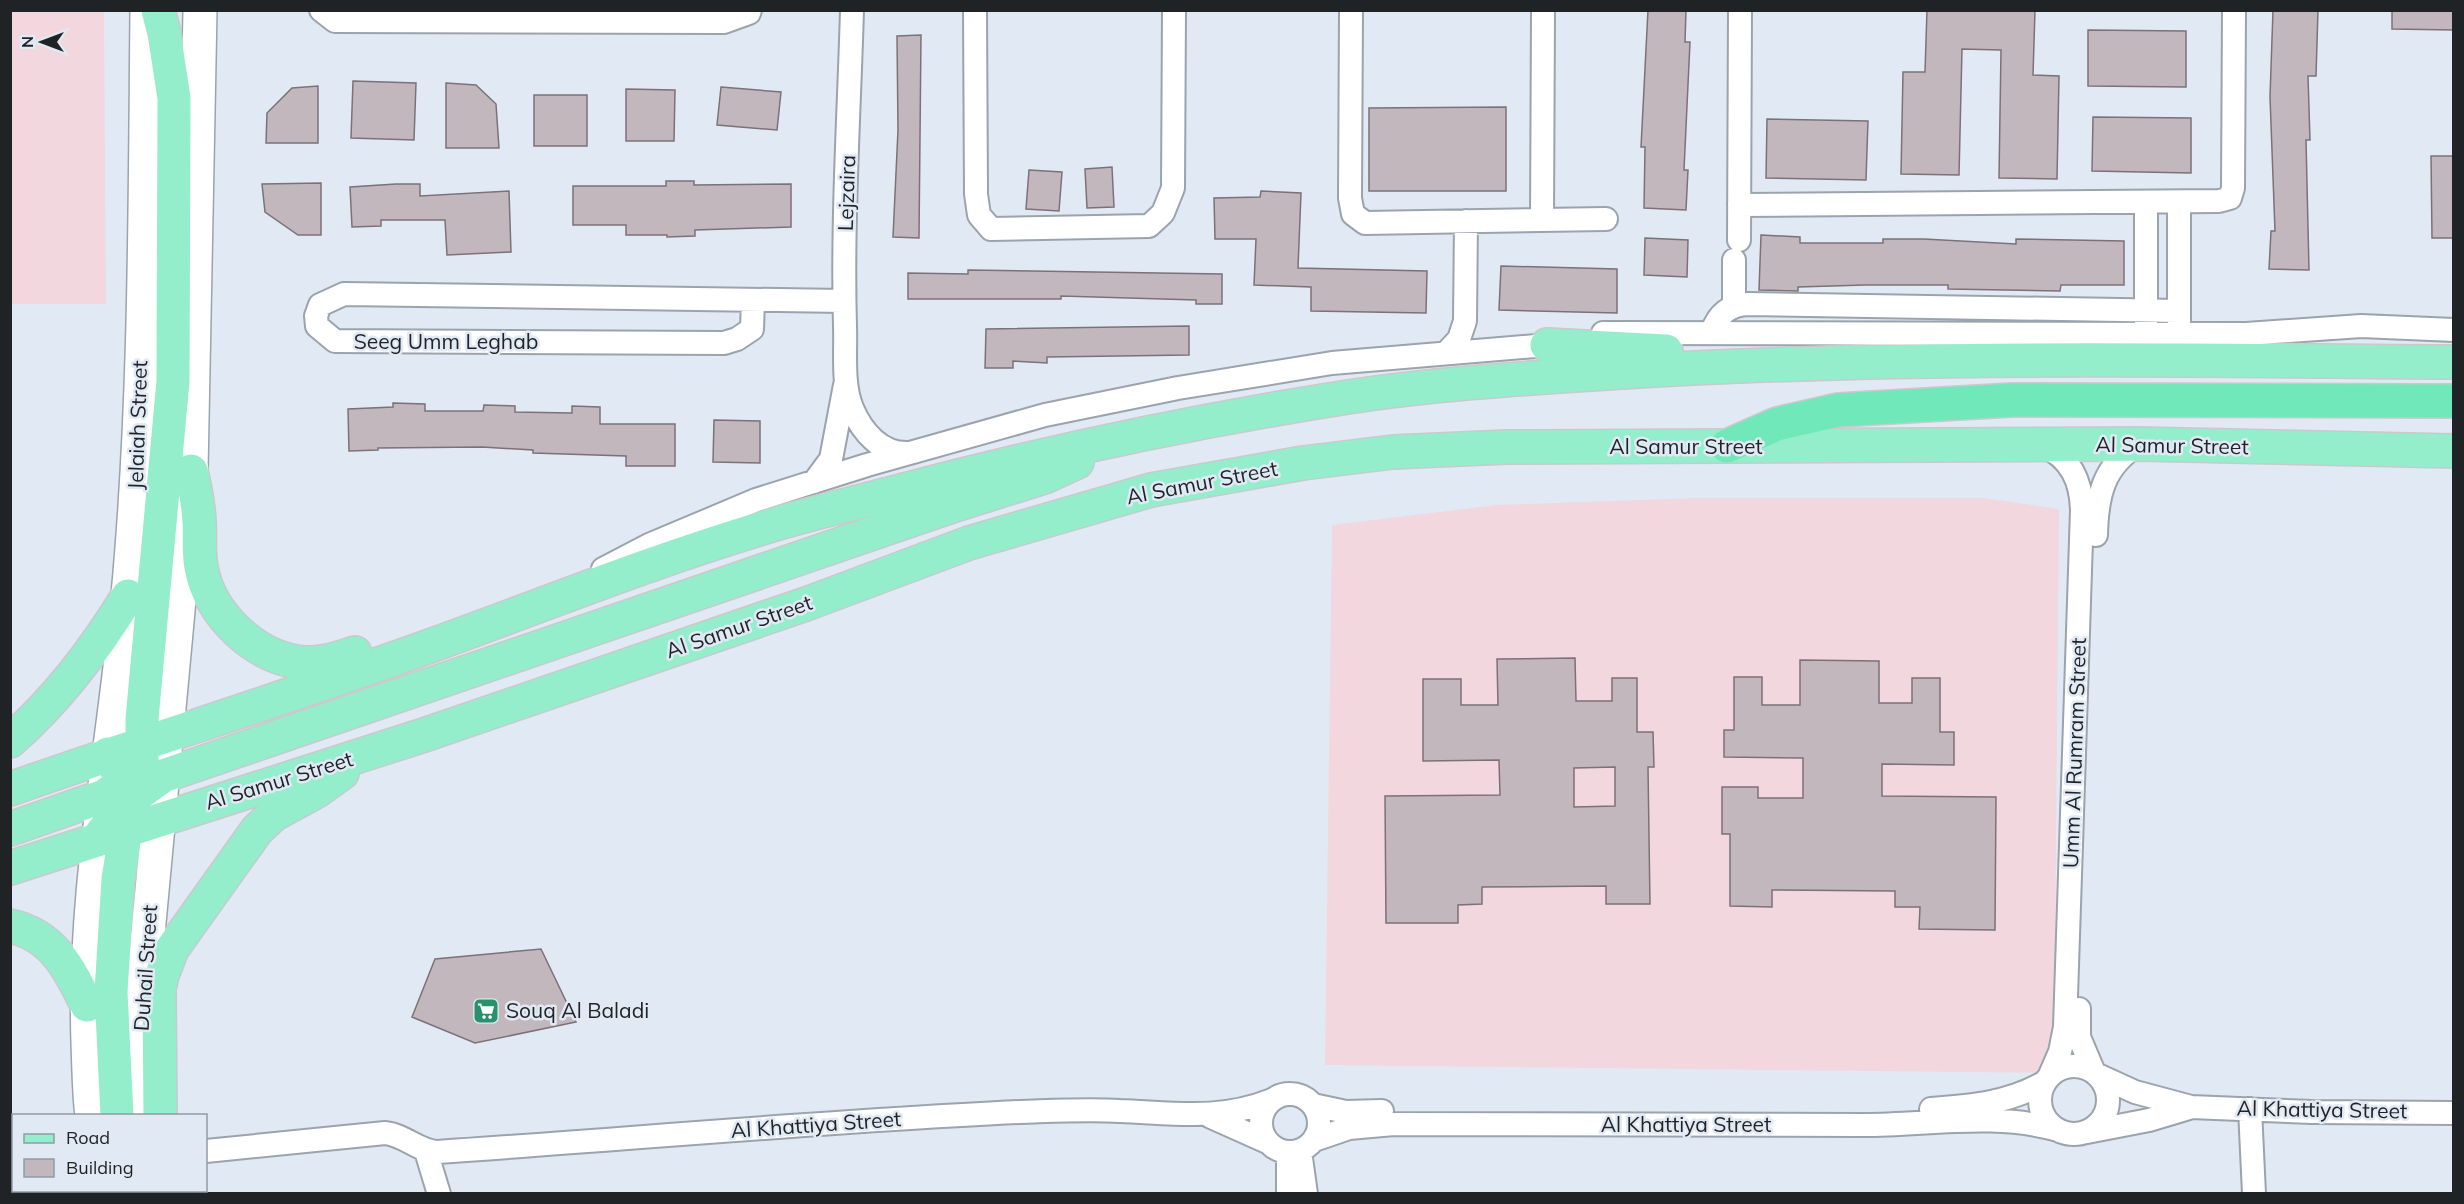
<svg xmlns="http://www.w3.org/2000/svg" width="2464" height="1204" font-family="Mulish,sans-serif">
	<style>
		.education { fill: #f2d7de }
		.building { fill: #c3b7be; stroke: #7c7178; stroke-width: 1.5; fill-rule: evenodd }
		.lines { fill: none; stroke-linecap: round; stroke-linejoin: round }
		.minor-casing { stroke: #9ba3ac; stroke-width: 26 }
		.secondary-casing { stroke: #9ba3ac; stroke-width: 36 }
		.primary-casing { stroke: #c9cacb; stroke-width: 36 }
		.trunk-casing { stroke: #c9cacb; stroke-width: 36 }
		.minor { stroke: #fff; stroke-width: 22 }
		.secondary { stroke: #fff; stroke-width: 33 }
		.primary { stroke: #94eecb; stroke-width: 33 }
		.trunk { stroke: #70e8ba; stroke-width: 33 }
		.labels { text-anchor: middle; stroke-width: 5; stroke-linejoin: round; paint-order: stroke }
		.street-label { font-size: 21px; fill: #1f2326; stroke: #e1eaf4 }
		.poi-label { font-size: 21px; fill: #1f2326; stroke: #e1eaf4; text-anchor: start }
	</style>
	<rect width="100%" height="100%" fill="#e1eaf4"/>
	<path class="education" d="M10 11H104L106 304H11Z
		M1697 498H1984L2059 509 2054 1073 1325 1065 1332 525 1497 505Z"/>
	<path class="building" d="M1648 10H1686L1685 42H1690L1684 170H1688L1686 210 1644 208 1645 147H1641Z
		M1927 10H2035L2033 75 2059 76 2057 179 1999 178 2001 50 1962 49 1959 175 1901 174 1903 72H1925Z
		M2273 10H2318L2316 76H2308L2310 140H2306L2309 270 2269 269 2271 231H2275L2270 97Z
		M2392 10H2454V30L2392 29Z
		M2088 30 2186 31V87L2088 86Z
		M921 35 919 238 893 237 898 130 897 36Z
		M353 81 416 83 414 140 351 138Z
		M446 83 476 85 496 104 499 148H446Z
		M318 86V143H266L267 113 292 88Z
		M721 87 781 92 777 130 717 125Z
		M626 89 675 90 674 141H626Z
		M534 95H587V146H534Z
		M1506 107V191H1369V108Z
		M2093 117 2191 118V173L2092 171Z
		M1767 119 1868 121 1866 180 1766 178Z
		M2431 156H2454V238H2432Z
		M1112 167 1114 207 1087 208 1085 169Z
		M1029 170 1062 172 1059 211 1026 209Z
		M666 181H694V185L791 184V227L695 230V236L667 237V235H626V225H573V186H666Z
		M321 183V235H298L265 212 262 184Z
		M396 184H420V196L509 191 511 252 447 255 445 220H381V226L352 227 350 187Z
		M1261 191 1301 193 1298 268 1427 271 1426 313 1311 311V287L1254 285 1256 239H1215L1214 198 1260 197Z
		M1761 235 1800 237V243H1883V239H1924L2016 244V239L2124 241V285H2061L2060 291 1948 289V285H1865L1798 287V291L1759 290Z
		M1645 238 1688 240 1687 277 1644 275Z
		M1501 266 1617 269V313L1499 310Z
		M968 270 1222 274V304H1196V300L1061 296V299H908V273L968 274Z
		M1189 326V355L1047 357V363L1013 361V368H985L986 329Z
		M393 403 425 404V411H483L484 405 515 406V412L572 413V406L600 407V424H675V466H626V456L533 453V450L482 447 378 448V450L349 451 348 409 393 407Z
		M714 420 760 421V463L713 462Z
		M1575 658 1576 701H1612V678H1637V732H1653L1654 767H1648L1650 904H1606V886L1482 887V904L1458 905V923H1386L1385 796 1500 795 1499 760 1423 761V679H1461V705H1498L1497 659ZM1615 767V806L1574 807V768Z
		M1800 660 1879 661V703H1912V678H1940V732H1954V765L1882 764V796L1996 797 1995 930 1919 929 1920 907H1895V891L1772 890V907L1730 906V834H1722V787H1758V798H1803V758L1724 757V730H1734V677H1762V705H1800Z
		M541 949 576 1022 475 1043 412 1017 435 959Z"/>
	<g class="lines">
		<g class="minor-casing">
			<path id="minor" d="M321 10 335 21 724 22 749 13 750 10
				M852 10C849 115 842 221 845 326 846 351 842 384 852 408 862 432 881 454 908 453
				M975 10 976 194 979 215 991 229 1149 226 1163 213 1173 188 1174 10
				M1351 10 1350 198 1353 214 1365 223 1606 219
				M2146 202V324
				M2179 202V324
				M1739 205 2219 201 2230 198 2233 188 2234 10
				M1542 220 1543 10
				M1739 240 1740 10
				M1734 260V306
				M753 300 752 329 737 339 724 343 335 341 317 326 316 316 320 305 344 294 844 301
				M1712 332C1718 314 1729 305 1748 304L2179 311
				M1603 333 2246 334 2361 326 2454 330
				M1446 353 1459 339 1465 321 1466 221
				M2043 445C2071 459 2081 480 2082 510L2065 1027 2060 1052 2050 1075
				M814 482 831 459 845 385
				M2096 535C2097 495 2103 466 2139 444
				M603 569 649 545 756 500 867 465 1045 415 1178 388 1332 363 1547 345 1560 341
				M2079 1009V1037L2093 1070
				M2040 1100a34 34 0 1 1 68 0a34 34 0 1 1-68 0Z
				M2100 1076 2135 1092 2191 1107 2312 1112 2454 1113
				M1261 1123a29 29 0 1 1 58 0a29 29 0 1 1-58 0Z
				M1313 1105 1346 1112 1382 1111
				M1931 1109C1971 1106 2009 1103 2045 1082
				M2250 1109 2254 1194
				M1211 1117 1267 1142
				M2087 1132 2149 1120 2189 1108
				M1314 1140 1349 1128 1394 1124C1550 1125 1707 1124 1864 1125 1928 1125 1996 1112 2058 1130
				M206 1151 385 1133C405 1135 418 1151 437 1152 631 1139 826 1121 1020 1112 1053 1111 1087 1109 1120 1111 1175 1113 1219 1121 1272 1100
				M426 1151 439 1194
				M1300 1151 1306 1194
				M1288 1152V1194
				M187 1190V1194"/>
		</g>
		<g class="secondary-casing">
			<path id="secondary" d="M92 1116C89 1092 89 1067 88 1043 83 892 114 745 128 595 146 403 145 203 147 10
				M144 1116 141 1067 142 998 191 471 200 10
				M104 1190V1194"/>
		</g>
		<g class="primary-casing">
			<path id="primary" d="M1547 345 1666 351
				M191 471C195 488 198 504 199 521 200 537 198 552 201 567 209 615 257 660 306 663 323 664 339 658 355 653
				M10 741C58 699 95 650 128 596
				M108 754 125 785 129 811 118 879 111 992 117 1116
				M142 761V719L173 381 174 98 164 33 158 10
				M10 789C149 740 289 697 427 647 538 607 647 563 759 529 803 515 848 505 893 493 1043 453 1194 421 1348 397 1439 383 1531 378 1623 372 1900 355 2177 360 2454 362
				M10 829 104 796 137 774
				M98 838 128 801 163 776 955 505 1047 476 1077 462
				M10 868 424 735 806 604 969 543 1151 490 1303 463 1393 452 1507 447 2139 444 2454 451
				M10 926C53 935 70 969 87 1005
				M160 1116 159 989 162 975 172 949 257 830 273 815 317 791 342 773
				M129 1190V1194
				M160 1194V1190"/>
		</g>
		<g class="trunk-casing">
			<path id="trunk" d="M1727 446 1777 424 1838 410 2012 400 2454 401"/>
		</g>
		<use href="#minor" class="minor"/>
		<use href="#secondary" class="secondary"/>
		<use href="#primary" class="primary"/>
		<use href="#trunk" class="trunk"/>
	</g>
	<defs>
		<g id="supermarket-square" transform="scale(1.35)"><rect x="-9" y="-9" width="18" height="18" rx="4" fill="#2b906c" stroke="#e1eaf4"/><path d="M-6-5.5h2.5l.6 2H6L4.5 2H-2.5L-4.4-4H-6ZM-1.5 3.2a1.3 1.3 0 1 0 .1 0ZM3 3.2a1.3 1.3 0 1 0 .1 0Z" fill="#fff"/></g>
	</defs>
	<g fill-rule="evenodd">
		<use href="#supermarket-square" x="486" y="1011"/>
	</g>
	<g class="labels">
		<g class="street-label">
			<text transform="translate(847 193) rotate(-88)" y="7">Lejzaira</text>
			<text x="446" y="349">Seeg Umm Leghab</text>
			<text transform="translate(138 425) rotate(-88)" y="7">Jelaiah Street</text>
			<text transform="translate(2172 446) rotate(1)" y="7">Al Samur Street</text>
			<text x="1686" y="454">Al Samur Street</text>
			<text transform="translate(1202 483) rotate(-11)" y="7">Al Samur Street</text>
			<text transform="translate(739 627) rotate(-19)" y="7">Al Samur Street</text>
			<text transform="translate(2075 753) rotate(-88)" y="7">Umm Al Rumram Street</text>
			<text transform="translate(279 781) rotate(-17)" y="7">Al Samur Street</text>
			<text transform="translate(146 968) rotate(-86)" y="7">Duhail Street</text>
			<text transform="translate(2322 1110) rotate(1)" y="7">Al Khattiya Street</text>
			<text transform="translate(816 1125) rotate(-4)" y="7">Al Khattiya Street</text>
			<text x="1686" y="1132">Al Khattiya Street</text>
		</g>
		<g class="poi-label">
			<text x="506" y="1018">Souq Al Baladi</text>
		</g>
	</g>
	<rect width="2464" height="1204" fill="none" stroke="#1f2326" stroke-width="24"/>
	<rect x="12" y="1114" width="195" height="78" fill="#e1eaf4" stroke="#939aa2" stroke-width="1.5"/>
	<rect x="24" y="1134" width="30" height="9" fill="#94eecb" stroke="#939aa2" stroke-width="1.5"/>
	<text x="66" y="1144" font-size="18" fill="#1f2326">Road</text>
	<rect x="24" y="1159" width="30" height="18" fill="#c3b7be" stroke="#939aa2" stroke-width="1.5"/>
	<text x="66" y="1174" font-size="18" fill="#1f2326">Building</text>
	<g transform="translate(42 42) rotate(270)" stroke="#e1eaf4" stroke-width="4.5" paint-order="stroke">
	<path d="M0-4.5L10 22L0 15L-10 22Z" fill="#1f2326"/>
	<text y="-9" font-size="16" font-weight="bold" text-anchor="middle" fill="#1f2326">N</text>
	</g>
</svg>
